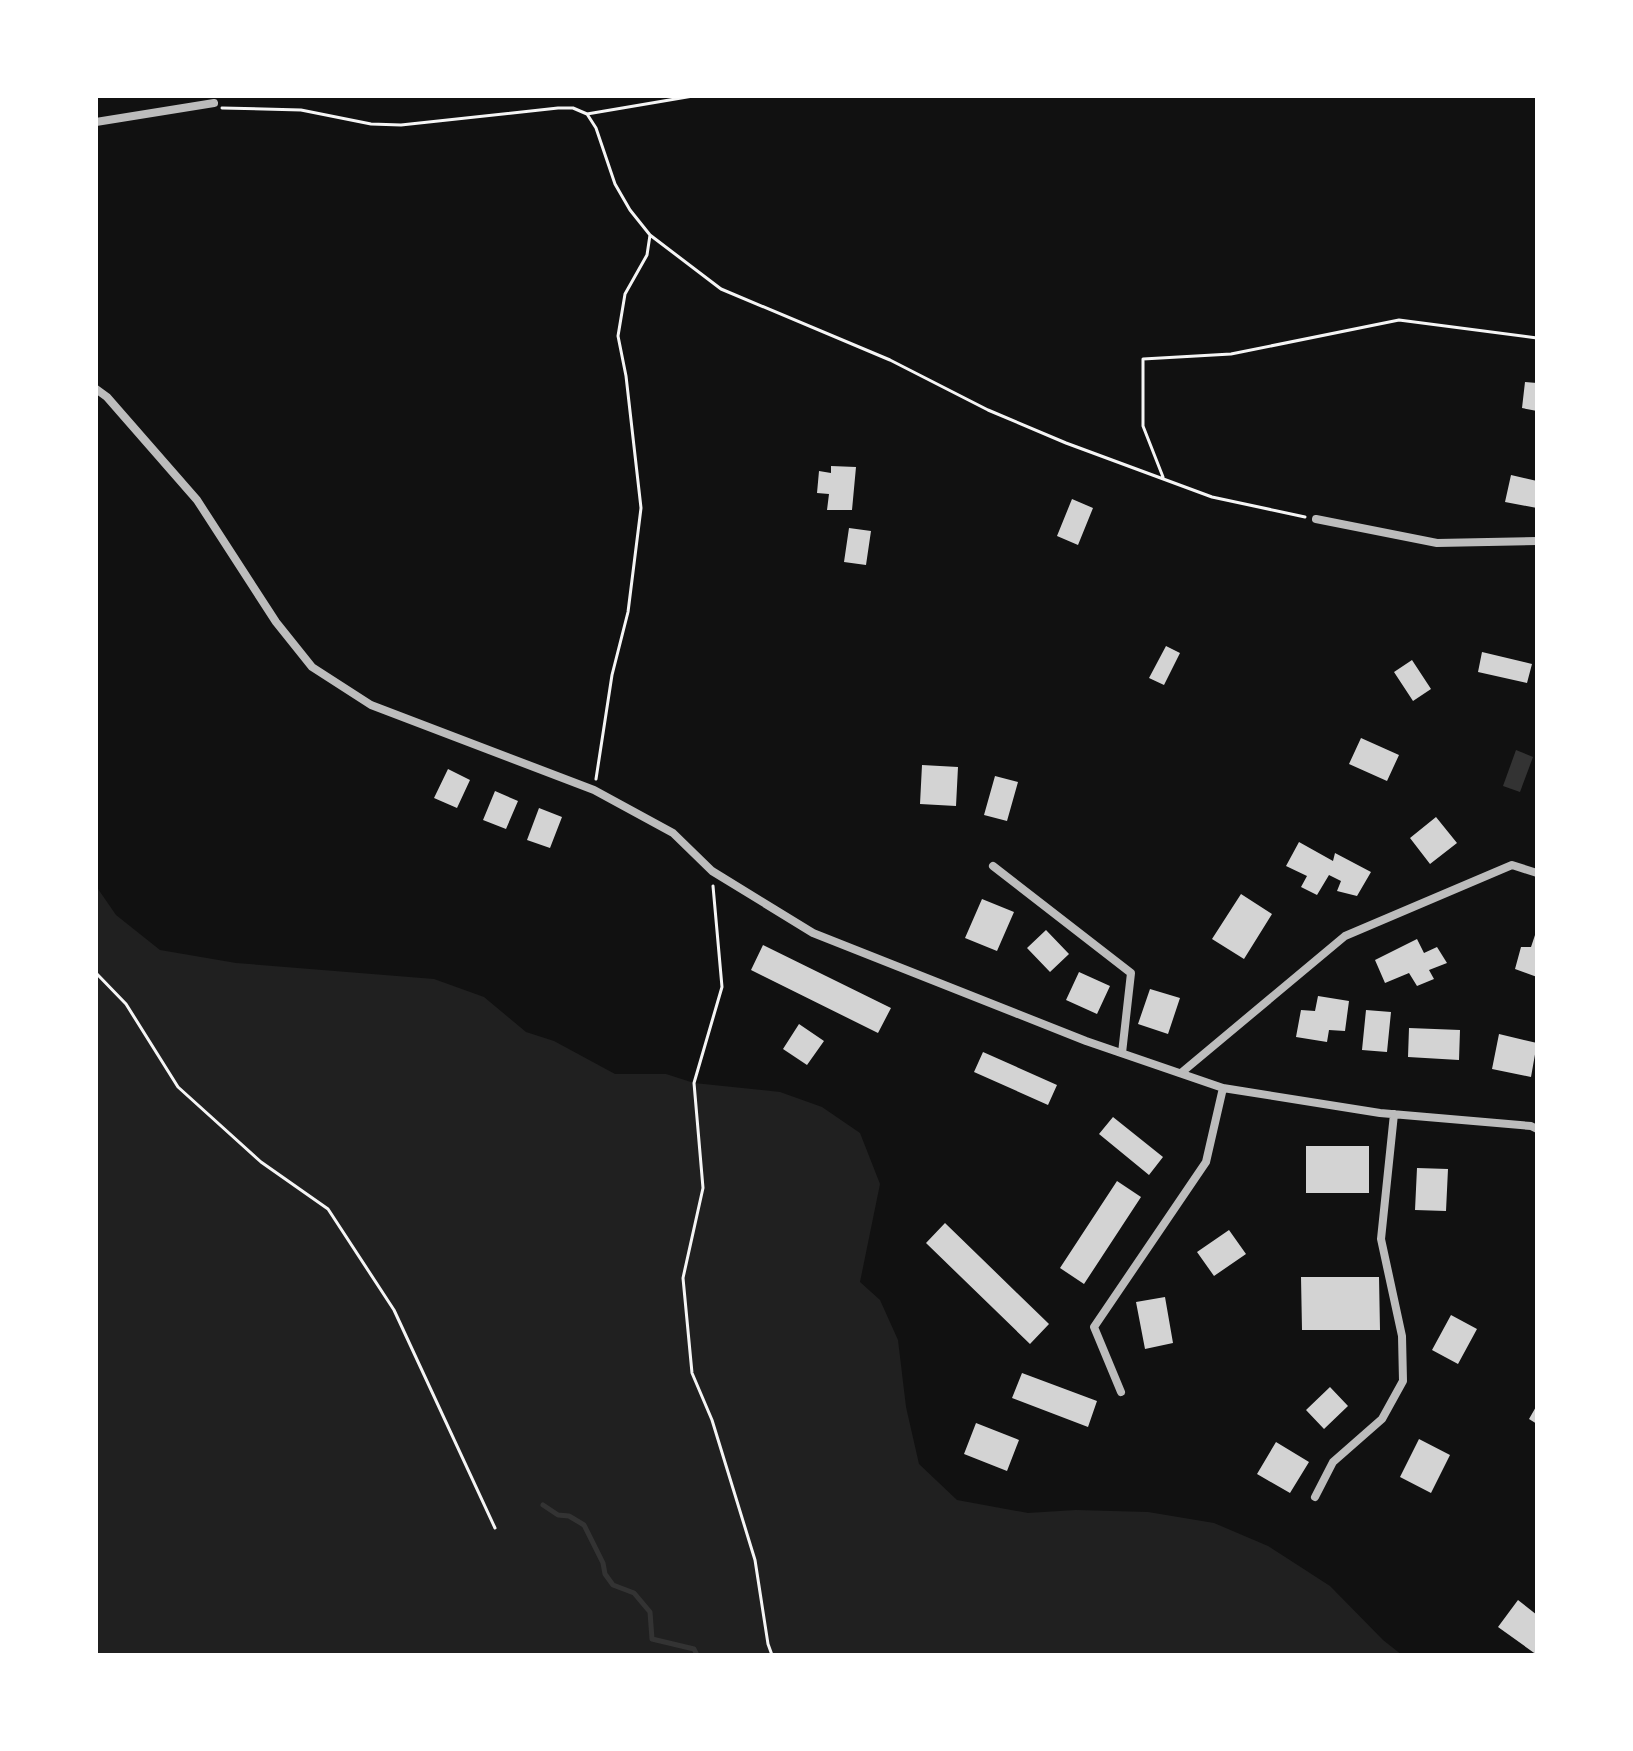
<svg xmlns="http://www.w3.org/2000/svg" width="1633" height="1751" font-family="'Source Serif 4',serif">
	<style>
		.green { fill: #202020 }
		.water { fill: #333 }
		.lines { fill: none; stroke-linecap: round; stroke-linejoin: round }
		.stream { stroke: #333; stroke-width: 5 }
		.building { fill: #d3d3d3 }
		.path { stroke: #f5f5f5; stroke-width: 3 }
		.minor { stroke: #bcbcbc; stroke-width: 8 }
	</style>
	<rect width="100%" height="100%" fill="#111"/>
	<path class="green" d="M96 886 116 915 160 950 236 963 434 979 484 997 526 1032 554 1041 615 1074H666L694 1083 780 1092 822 1107 860 1133 880 1184 860 1282 880 1300 898 1340 906 1407 919 1464 957 1500 1028 1513 1076 1510 1148 1512 1214 1523 1268 1546 1330 1586 1383 1640 1402 1655H96Z"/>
	<path class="water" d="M1516 750 1533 757 1520 792 1503 786Z"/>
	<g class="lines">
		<path class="stream" d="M543 1505 558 1515 569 1516 584 1525 603 1563 605 1574 613 1585 634 1593 650 1612 652 1639 694 1649 697 1655"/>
	</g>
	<path class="building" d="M1525 382 1537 383V411L1522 408Z
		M831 466 856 467 852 510H827L829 494 817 493 819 471 831 473Z
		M1511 475 1537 481V508L1505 502Z
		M1072 499 1093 508 1078 545 1057 536Z
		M849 528 871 531 866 565 844 562Z
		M1166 646 1180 653 1164 685 1149 678Z
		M1482 652 1532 664 1527 683 1478 672Z
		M1412 660 1431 689 1413 701 1394 672Z
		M1361 738 1399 755 1387 781 1349 764Z
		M922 765 958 767 956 806 920 804Z
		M448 769 470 780 457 808 434 798Z
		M995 776 1018 782 1007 821 984 815Z
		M495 791 518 801 506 829 483 820Z
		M539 808 562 817 550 848 527 840Z
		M1436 817 1457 843 1430 864 1410 838Z
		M1299 842 1333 861 1335 853 1371 872 1357 896 1337 891 1341 881 1329 875 1317 895 1301 887 1307 876 1286 866Z
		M1241 894 1272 914 1244 959 1212 939Z
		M982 899 1014 912 997 951 965 938Z
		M1537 929V977L1515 969 1521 947H1531Z
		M1046 930 1069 954 1050 972 1027 948Z
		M1417 939 1424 953 1437 947 1447 963 1429 970 1434 979 1417 986 1409 973 1385 983 1375 960Z
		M763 945 891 1008 878 1033 751 970Z
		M1079 972 1110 986 1097 1014 1066 1000Z
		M1150 989 1180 998 1168 1034 1138 1024Z
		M1318 996 1349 1001 1345 1031 1329 1030 1327 1042 1296 1037 1301 1010 1315 1011Z
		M1366 1010 1391 1012 1387 1052 1362 1050Z
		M799 1024 824 1041 807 1065 783 1049Z
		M1409 1028 1460 1030 1459 1060 1408 1057Z
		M1499 1034 1537 1043 1531 1077 1492 1069Z
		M983 1052 1057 1085 1048 1105 974 1072Z
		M1113 1117 1163 1157 1149 1175 1099 1134Z
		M1306 1146H1369V1193H1306Z
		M1417 1168 1448 1169 1446 1211 1415 1210Z
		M1117 1181 1141 1197 1084 1284 1060 1268Z
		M945 1223 1049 1324 1030 1344 926 1243Z
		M1229 1230 1246 1254 1214 1276 1197 1252Z
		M1301 1277H1379L1380 1330H1302Z
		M1165 1297 1173 1343 1145 1349 1136 1302Z
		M1451 1315 1477 1329 1458 1364 1432 1350Z
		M1022 1373 1097 1401 1088 1427 1012 1398Z
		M1330 1387 1348 1406 1324 1429 1306 1410Z
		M1537 1405V1424L1529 1419Z
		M976 1423 1019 1440 1007 1471 964 1454Z
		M1419 1439 1450 1455 1431 1493 1400 1477Z
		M1276 1442 1309 1462 1290 1493 1257 1474Z
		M1518 1600 1537 1615V1655L1498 1627Z"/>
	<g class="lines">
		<path class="path" d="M222 108 301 110 371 124 401 125 558 108H573L587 114
			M587 114 596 128 615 184 630 210 650 235 721 289 890 360 988 410 1066 443 1212 497 1305 517
			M587 114 693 96
			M1163 477 1143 426V359L1231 354 1399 320 1537 338
			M596 779 612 675 628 612 641 508 626 376 618 336 625 294 647 255 650 235
			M713 886 722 987 694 1083 703 1188 683 1278 692 1373 712 1420 755 1560 768 1644 772 1655
			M96 973 126 1004 178 1087 261 1162 328 1209 394 1310 495 1528"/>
		<path class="minor" d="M96 122 214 103
			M96 389 107 397 197 500 276 622 312 667 371 705 594 790 673 833 712 871 813 933 1086 1041 1223 1088 1380 1113 1531 1126 1537 1129
			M1316 519 1437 543 1537 541
			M993 866 1131 973 1122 1053
			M1181 1073 1345 936 1512 865 1537 873
			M1121 1392 1094 1327 1206 1162 1223 1088
			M1315 1497 1333 1462 1382 1419 1403 1381 1402 1336 1381 1239 1394 1114"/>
	</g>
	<rect width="1633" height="1751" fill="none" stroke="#ffffff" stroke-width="196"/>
</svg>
